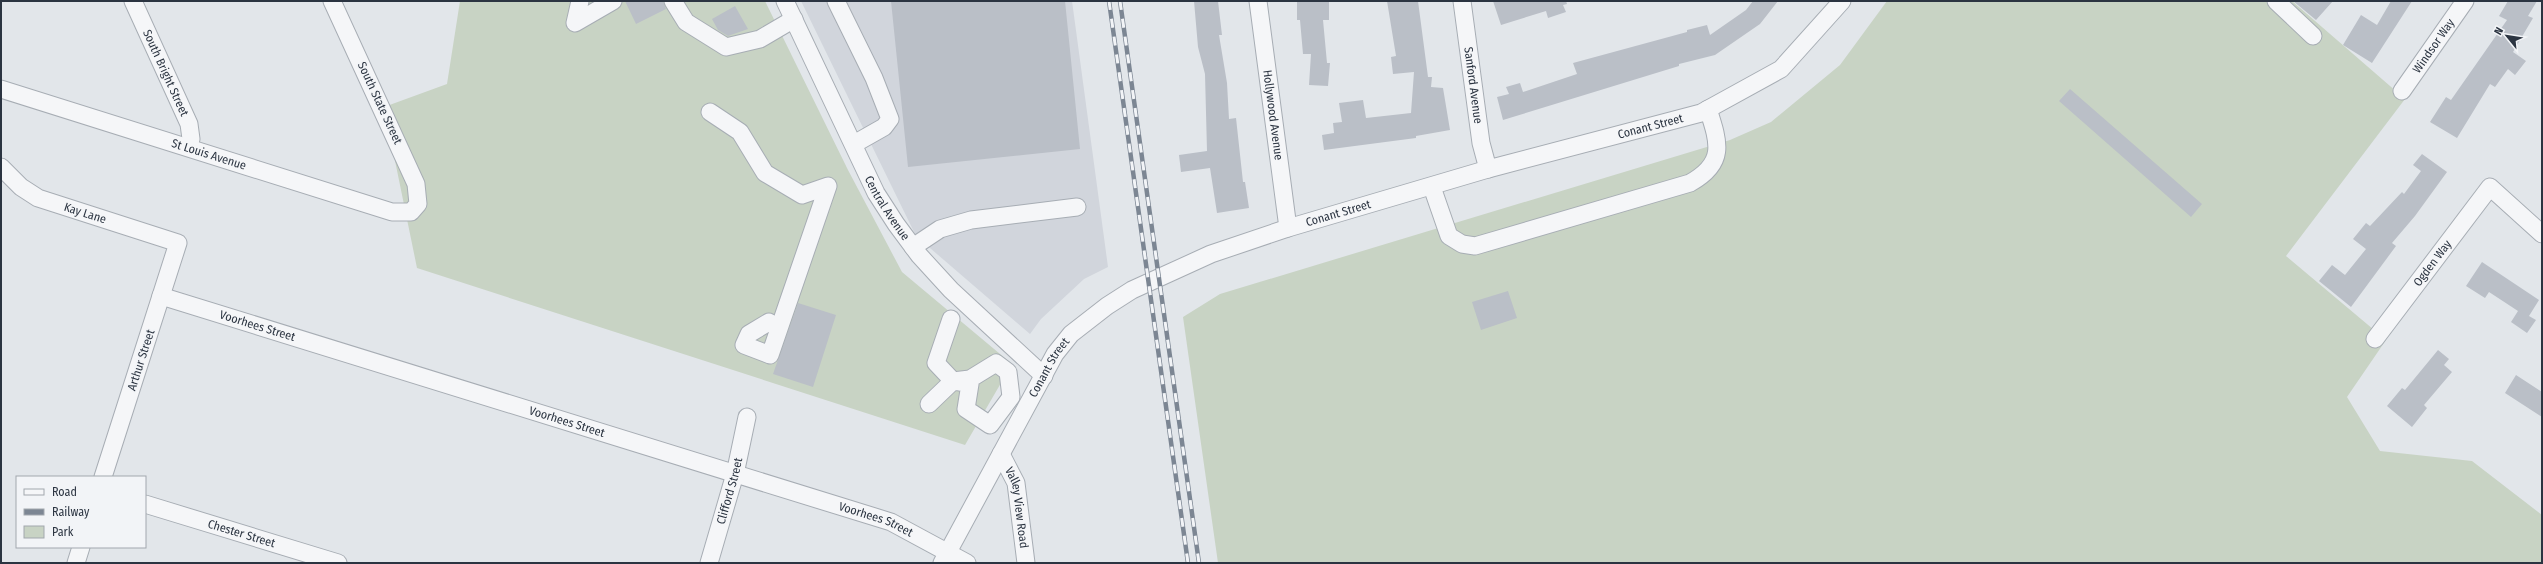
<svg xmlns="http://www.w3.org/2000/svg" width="2543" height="564" font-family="'Fira Sans Condensed',sans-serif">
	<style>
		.built { fill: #d1d5dc }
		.green { fill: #c8d3c4 }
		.building { fill: #babfc7 }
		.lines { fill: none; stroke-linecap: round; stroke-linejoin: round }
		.minor-casing { stroke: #a7adb4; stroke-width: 19 }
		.minor { stroke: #f5f6f8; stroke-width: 17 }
		.rail-casing { stroke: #7c8693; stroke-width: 4.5 }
		.rail { stroke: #f2f4f7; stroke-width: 3; stroke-dasharray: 9; stroke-linecap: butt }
		.labels { text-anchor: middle; stroke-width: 3; stroke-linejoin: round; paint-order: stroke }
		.street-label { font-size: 12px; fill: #2b3441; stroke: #f2f4f7 }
	</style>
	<rect width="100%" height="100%" fill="#e2e6ea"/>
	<path class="built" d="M801 1H1072L1108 267 1084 279 1041 319 1030 334 916 236Z"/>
	<path class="green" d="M460 1H765L848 170 902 272 1012 364 965 445 417 268 384 107 447 84Z
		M1887 1H2292L2405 99 2286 256 2386 340 2347 397 2380 451 2472 461 2542 515V563H1218L1183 317 1220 294 1730 140 1771 122 1840 65Z"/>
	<path class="building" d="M625 1H663L666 9 636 24Z
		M891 1H1065L1080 149 908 167Z
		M1194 1H1218L1222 35H1219L1227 83 1229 119 1236 118 1243 182H1245L1249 208 1217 213 1210 168 1181 172 1179 155 1207 151 1205 74 1198 47Z
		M1297 1H1329V20H1323L1327 63H1330L1328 86 1309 85 1311 54H1303L1300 20H1297Z
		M1387 1H1418L1428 77H1432L1431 87 1443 88 1450 130 1416 136V138L1324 150 1322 135 1334 133 1333 123 1342 122 1339 103 1363 100 1366 118 1411 113 1414 72 1393 74 1391 57 1396 56Z
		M1493 1H1566L1567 4 1563 5 1566 12 1548 18 1546 11 1501 25Z
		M1753 1H1778L1760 24 1715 55 1679 64V66L1503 120 1497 97 1509 94 1506 87 1520 83 1523 92 1577 74 1573 63 1687 32V30L1707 25 1710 35 1746 10Z
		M2293 1H2333L2316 20Z
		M2391 1H2412L2372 63 2343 45 2361 15 2377 25Z
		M2508 1H2537L2528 16 2533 18 2513 52 2526 61 2515 75 2508 69 2495 87 2490 84 2457 138 2430 122 2446 97 2451 100 2507 20 2499 16Z
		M735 6 748 29 728 36 718 30 712 19Z
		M2070 89 2202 204 2191 217 2059 101Z
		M2422 154 2447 172 2415 216 2392 243 2396 246 2351 307 2319 281 2332 265 2345 275 2366 249 2353 239 2366 223 2370 226 2402 192 2404 194 2421 171 2413 165Z
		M2482 262 2539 300 2529 316 2536 320 2527 333 2511 322 2518 311 2489 292 2485 298 2466 286Z
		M1508 291 1517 318 1481 330 1472 302Z
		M798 303 836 315 813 387 773 374Z
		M2438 350 2449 359 2444 365 2452 372 2424 405 2427 408 2412 427 2387 406 2402 388 2405 390Z
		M2516 375 2542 392V417L2505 393Z"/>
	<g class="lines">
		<g class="minor-casing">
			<g id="minor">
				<path id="s1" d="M133 1 189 124 191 139 189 147"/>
				<path d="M580 1 575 23 613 1"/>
				<path d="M673 1 686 22 726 47 760 39 794 19"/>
				<path id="s2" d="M785 1 876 193 896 224 919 255 951 290 1044 376"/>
				<path d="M836 1 874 78 890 119 884 127 854 144"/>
				<path id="s3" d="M1258 1 1288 228"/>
				<path id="s4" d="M1462 1 1481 143 1488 169"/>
				<path d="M2276 1 2313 36"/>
				<path id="s5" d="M1 89 392 212H411L418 204 416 184 332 1"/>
				<path id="s6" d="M2402 91 2465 1"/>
				<path d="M710 112 740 132 765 173 802 195 828 186 770 355 744 345 749 334 769 322"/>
				<path id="s7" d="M1 167 21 187 38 198 178 243 103 477"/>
				<path d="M1432 187 1449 236 1462 244 1475 246 1690 183C1726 163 1719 143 1708 109"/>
				<path d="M913 247 940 229 971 220 1077 207"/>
				<path id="s8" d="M161 296 891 522 967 563"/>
				<path id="s9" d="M2375 339 2490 187 2542 234"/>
				<path d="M929 404 953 381 970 384 966 409 990 425 1011 397 1008 372 996 363 970 379 953 381 936 363 951 319"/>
				<path id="s10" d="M1001 454 1016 483 1026 563"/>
				<path id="s11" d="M145 504 338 563"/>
				<path d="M76 563 81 547"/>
				<path id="s12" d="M709 563 735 474 747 417"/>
				<path id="s13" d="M942 563 1055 354 1071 334 1107 306 1132 290 1211 254 1288 228 1488 169 1701 113 1781 69 1842 1"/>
			</g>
		</g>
		<use href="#minor" class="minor"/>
		<g class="rail-casing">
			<path id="rail" d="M1109 1 1188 563
				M1120 1 1199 563"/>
		</g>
		<use href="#rail" class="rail"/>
	</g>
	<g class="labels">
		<g class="street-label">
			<text dy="4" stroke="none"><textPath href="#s6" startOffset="55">Windsor Way</textPath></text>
			<text dy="4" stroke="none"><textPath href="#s1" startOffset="79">South Bright Street</textPath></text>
			<text dy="4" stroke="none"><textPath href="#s4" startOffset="85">Sanford Avenue</textPath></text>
			<text transform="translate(380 103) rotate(65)" y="4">South State Street</text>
			<text dy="4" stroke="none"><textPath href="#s3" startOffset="115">Hollywood Avenue</textPath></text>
			<text dy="4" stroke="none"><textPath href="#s13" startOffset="883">Conant Street</textPath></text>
			<text dy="4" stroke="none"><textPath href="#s5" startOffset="218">St Louis Avenue</textPath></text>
			<text dy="4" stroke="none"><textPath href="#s2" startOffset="231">Central Avenue</textPath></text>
			<text dy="4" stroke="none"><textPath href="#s7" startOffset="98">Kay Lane</textPath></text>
			<text dy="4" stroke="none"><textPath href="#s13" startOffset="559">Conant Street</textPath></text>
			<text dy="4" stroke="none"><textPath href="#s9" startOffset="95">Ogden Way</textPath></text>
			<text dy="4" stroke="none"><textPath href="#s8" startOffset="101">Voorhees Street</textPath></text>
			<text transform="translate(141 360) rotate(-72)" y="4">Arthur Street</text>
			<text dy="4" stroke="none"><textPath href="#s13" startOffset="223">Conant Street</textPath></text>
			<text dy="4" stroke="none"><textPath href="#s8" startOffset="425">Voorhees Street</textPath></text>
			<text dy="4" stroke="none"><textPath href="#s12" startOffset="75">Clifford Street</textPath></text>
			<text dy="4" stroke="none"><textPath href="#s10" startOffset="57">Valley View Road</textPath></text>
			<text dy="4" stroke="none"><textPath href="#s8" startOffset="749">Voorhees Street</textPath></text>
			<text dy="4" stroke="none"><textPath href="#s11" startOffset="101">Chester Street</textPath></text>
		</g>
	</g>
	<rect width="2543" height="564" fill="none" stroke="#2b3441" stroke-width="4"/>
	<rect x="16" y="476" width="130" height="72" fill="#f2f4f7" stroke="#a2a7ae"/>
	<rect x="24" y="489" width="20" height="6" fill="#f5f6f8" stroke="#a2a7ae"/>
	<text x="52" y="496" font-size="12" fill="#2b3441">Road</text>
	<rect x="24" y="509" width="20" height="6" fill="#7c8693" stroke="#a2a7ae"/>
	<text x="52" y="516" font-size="12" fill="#2b3441">Railway</text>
	<rect x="24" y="526" width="20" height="12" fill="#c8d3c4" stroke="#a2a7ae"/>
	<text x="52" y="536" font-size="12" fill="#2b3441">Park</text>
	<g transform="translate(2507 36) rotate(300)" stroke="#f2f4f7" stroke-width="3" paint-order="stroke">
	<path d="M0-3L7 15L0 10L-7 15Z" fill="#2b3441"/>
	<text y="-6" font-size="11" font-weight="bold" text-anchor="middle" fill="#2b3441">N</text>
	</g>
</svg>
